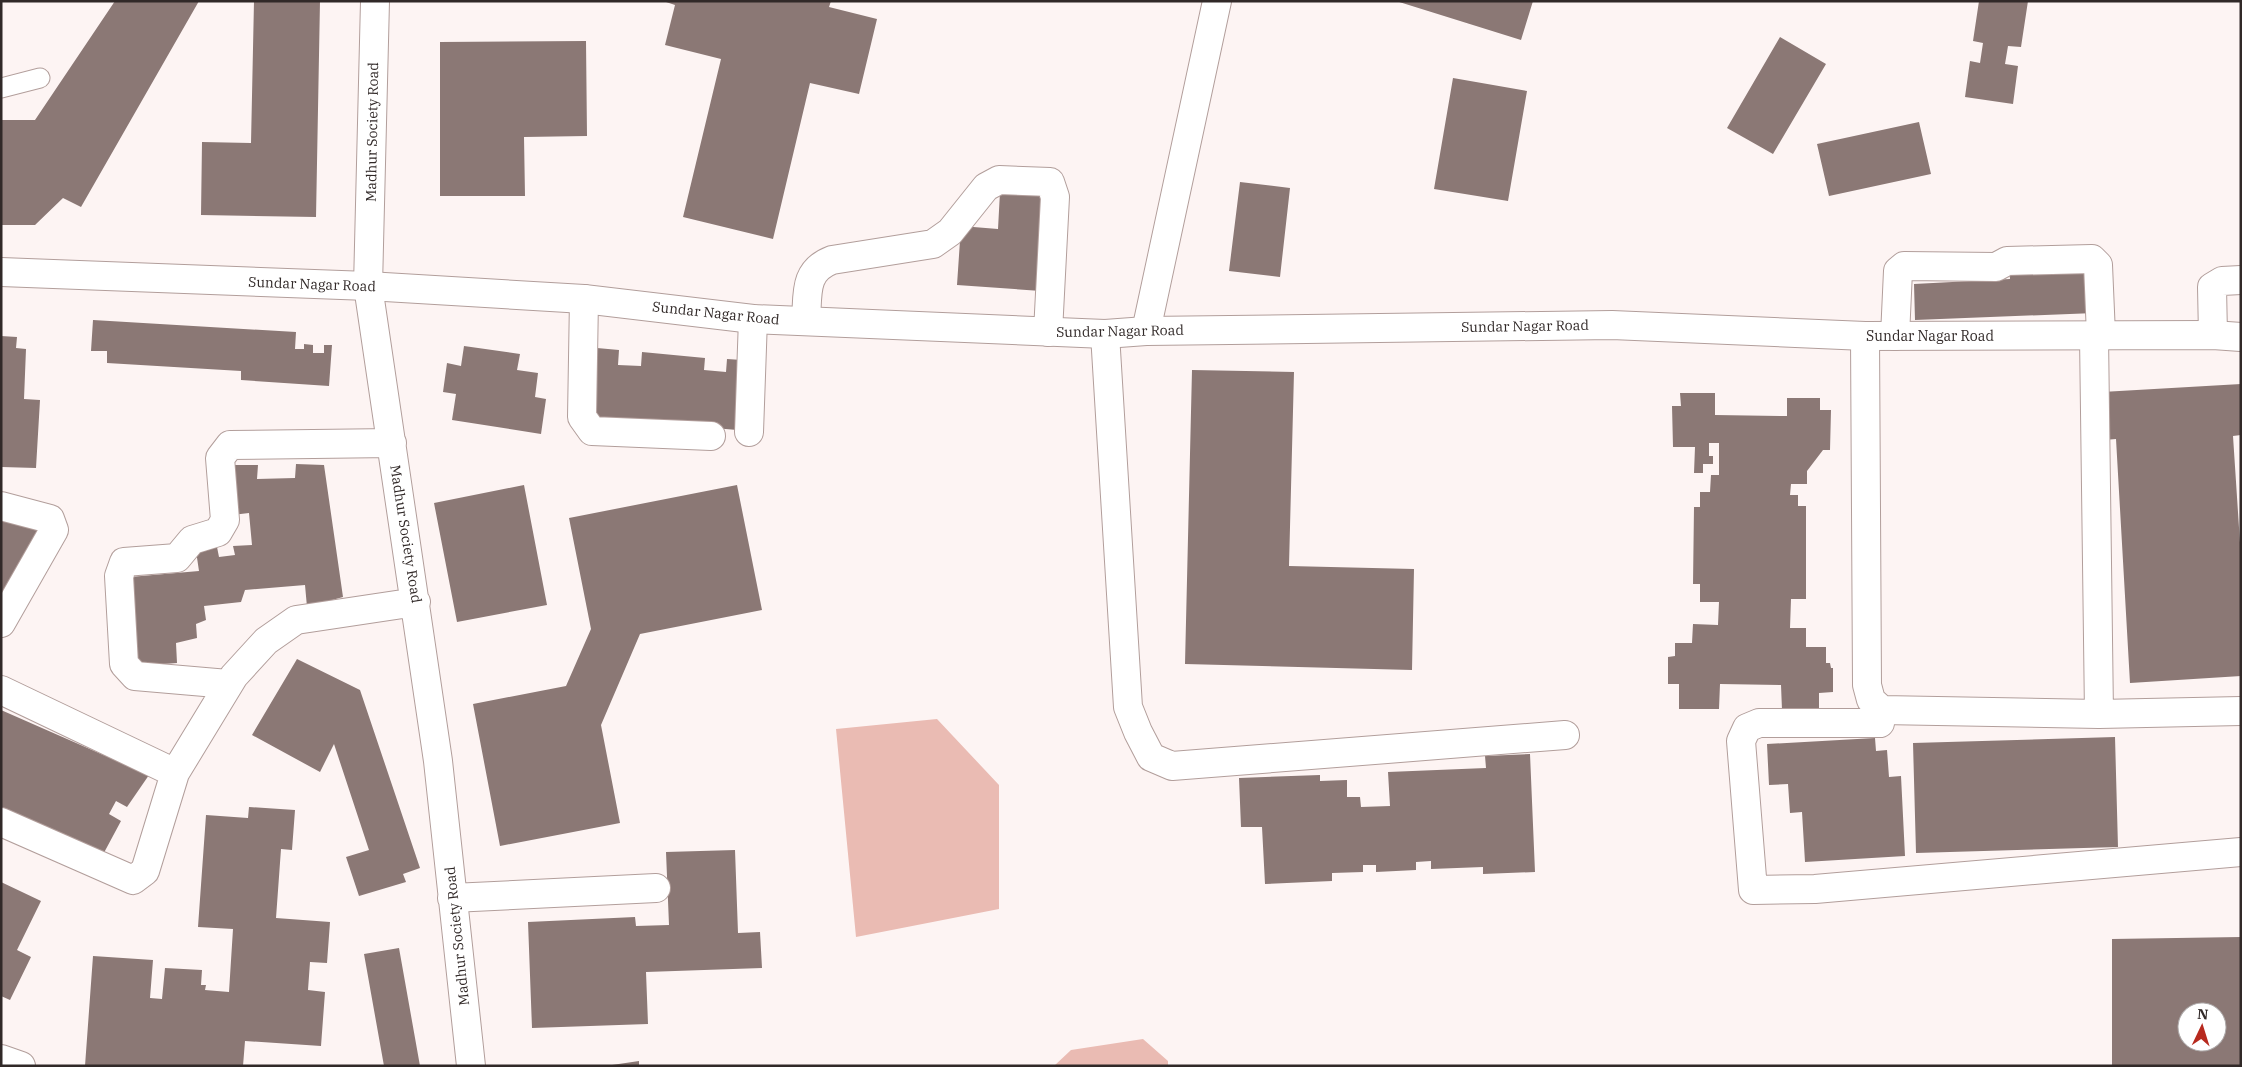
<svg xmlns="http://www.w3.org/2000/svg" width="2242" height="1067" font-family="'IBM Plex Serif',serif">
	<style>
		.green { fill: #eabbb3 }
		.building { fill: #8b7875; fill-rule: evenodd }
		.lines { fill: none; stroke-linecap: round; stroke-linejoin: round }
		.lane-casing { stroke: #b29e9b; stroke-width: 21 }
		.street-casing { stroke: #b29e9b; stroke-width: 30 }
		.secondary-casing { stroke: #b29e9b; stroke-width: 30 }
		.lane { stroke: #fff; stroke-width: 19 }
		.street { stroke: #fff; stroke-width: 28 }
		.secondary { stroke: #fff; stroke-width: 28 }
		.labels { text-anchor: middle; stroke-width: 4.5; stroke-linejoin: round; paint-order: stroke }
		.street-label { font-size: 14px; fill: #312928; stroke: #fff }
	</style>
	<rect width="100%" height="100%" fill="#fdf4f3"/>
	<path class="green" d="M937 719 999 785V909L856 937 836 729Z
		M1143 1039 1168 1061V1066H1054L1071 1050Z"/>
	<path class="building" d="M115 1H199L81 207 63 198 35 225H1V120H35Z
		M254 1H320L316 217 201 215 202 142 251 143Z
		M663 1H831L829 7 877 19 859 94 810 83 773 239 683 217 721 59 665 45 675 5Z
		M1396 1H1533L1521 40Z
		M1979 1H2028L2021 47 2008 46 2005 64 2018 66 2013 104 1965 97 1970 61 1980 63 1983 43 1973 41Z
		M1780 37 1826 64 1773 154 1727 128Z
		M586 41 587 136 524 137 525 196H440V42Z
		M1453 78 1527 91 1508 201 1434 189Z
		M1919 122 1931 174 1829 196 1817 144Z
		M1240 182 1290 188 1280 277 1229 271Z
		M1000 192 1047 196 1041 291 957 285 961 226 998 229Z
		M2093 263 2095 313 1915 320 1914 284 2010 279 2009 267Z
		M93 320 296 332 295 349H304V344L313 345V353H324V345H332L329 386 241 380V371L107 363V351H91Z
		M1 336 17 337 16 348 26 349 24 399 40 400 36 468 2 467Z
		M464 346 520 354 517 370 538 373 535 397 546 399 541 434 452 420 456 394 443 392 447 363 461 366Z
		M597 348 619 350 618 365 641 366 642 352 705 358 704 370 726 372 727 359 742 360 737 430 591 417Z
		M1192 370 1294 372 1289 566 1414 569 1412 670 1185 664Z
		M2241 384V435L2233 436 2241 558V676L2130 683 2116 439 2104 440 2102 392Z
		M1680 393H1715V415L1787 416V398H1820V410H1831L1830 450H1823L1807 471V484H1791L1790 495H1798V506H1806V599H1791L1790 628H1806V647H1826V663H1830L1831 668H1833V692L1819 693V710H1782L1781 685 1720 684 1719 709H1679V684H1668V657L1675 656V643H1692L1693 624 1718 625 1719 602H1700V584H1693L1694 507H1700V492H1710L1711 475H1719V443H1709V456H1713V464H1703V473H1694L1695 447H1673L1672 406H1681Z
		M296 464 324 465 343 597 307 607 305 585 245 590 241 602 204 606 206 620 196 624 197 638 176 643 177 663 137 666 130 577 199 571 196 551 217 547 219 557 235 555 233 546 252 545 249 513 232 515 229 465H258L257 479 295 478Z
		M524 485 547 605 457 622 434 503Z
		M737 485 762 610 640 634 601 725 620 823 500 846 473 704 566 686 591 629 569 518Z
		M1 515 39 528 1 601Z
		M297 659 360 690 420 868 403 874 406 882 359 896 346 857 369 850 334 744 320 772 252 735Z
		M1 710 149 775 127 807 116 801 109 814 121 821 99 862 1 811Z
		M2115 737 2118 847 1916 853 1913 743Z
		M1875 738 1876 751 1887 750 1889 777 1901 776 1905 856 1805 862 1802 812 1790 813 1788 784 1769 785 1767 744Z
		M1530 754 1535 872 1483 874V867L1431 869V861L1416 862V870L1376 872V865H1363V872L1332 873V881L1265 884 1262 827H1241L1239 778 1320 775V781L1347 780V797H1360L1361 807 1390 806 1388 772 1486 768 1485 756Z
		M249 807 295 810 292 850 281 849 276 918 330 922 327 963 310 962 308 990 325 992 321 1046 245 1041 243 1066H85L93 956 153 960 150 998 162 999 165 968 202 970 201 985H206L205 990 229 992 233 929 198 927 206 815 248 818Z
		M735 850 738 933 760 932 762 968 646 972 648 1024 532 1028 528 922 635 917 636 926 669 925 666 852Z
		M1 882 41 901 17 950 31 957 10 1000 1 996Z
		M2241 937V1066H2112V939ZM2187 1012H2217V1042H2187Z
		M399 948 420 1066H384L364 954Z
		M639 1061V1066H612V1065Z"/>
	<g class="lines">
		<g class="lane-casing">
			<path id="lane" d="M1 88 40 78"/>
		</g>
		<g class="street-casing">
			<path id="street" d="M375 1 368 286 438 761 471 1066
				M584 299 582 417 592 431 711 436
				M806 321C808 295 803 271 832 260L933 244 950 232 986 187 999 180 1050 182 1055 197 1048 332
				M1146 331 1217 1
				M1105 334 1128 707 1138 732 1151 757 1172 766 1565 735
				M2213 335 2212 287 2222 281 2241 280
				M1865 336 1867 685 1871 700 1882 710 2099 714 2241 711
				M1895 336 1898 271 1904 266 1996 267 2007 261 2092 259 2098 265 2101 335
				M2094 336 2099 714
				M749 432 753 319
				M1 506 50 519 54 530 1 623
				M228 684 135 676 124 664 119 576 124 562 177 558 192 540 218 532 225 520 220 458 230 445 392 443
				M1 690 175 773
				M1882 710 1880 723H1759L1747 728 1741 741 1753 890 1815 889 2241 852
				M1 822 133 880 145 871 175 773 234 676 266 641 296 620 416 602
				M452 898 656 888
				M1 1059 21 1066"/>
		</g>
		<g class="secondary-casing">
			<path id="secondary" d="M1 272 368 286 584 299 753 319 1105 334 1146 331 1612 325 1865 336 2213 335 2241 337"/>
		</g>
		<use href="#lane" class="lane"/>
		<use href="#street" class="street"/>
		<use href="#secondary" class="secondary"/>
	</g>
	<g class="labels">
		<g class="street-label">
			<text transform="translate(372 132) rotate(-89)" y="5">Madhur Society Road</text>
			<text transform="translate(312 284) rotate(2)" y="5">Sundar Nagar Road</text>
			<text transform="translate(716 313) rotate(6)" y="5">Sundar Nagar Road</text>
			<text transform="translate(1525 326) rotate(-1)" y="5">Sundar Nagar Road</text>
			<text transform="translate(1120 331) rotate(-1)" y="5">Sundar Nagar Road</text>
			<text x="1930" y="341">Sundar Nagar Road</text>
			<text transform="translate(406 534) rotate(81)" y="5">Madhur Society Road</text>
			<text transform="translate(457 936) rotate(-96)" y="5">Madhur Society Road</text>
		</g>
	</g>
	<rect width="2242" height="1067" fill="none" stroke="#312928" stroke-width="5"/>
	<g transform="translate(2202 1027) rotate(4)"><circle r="24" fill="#ffffff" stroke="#ada9a9"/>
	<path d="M0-4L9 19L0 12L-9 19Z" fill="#b7291e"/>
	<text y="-8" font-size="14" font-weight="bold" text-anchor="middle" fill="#312928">N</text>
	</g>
</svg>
